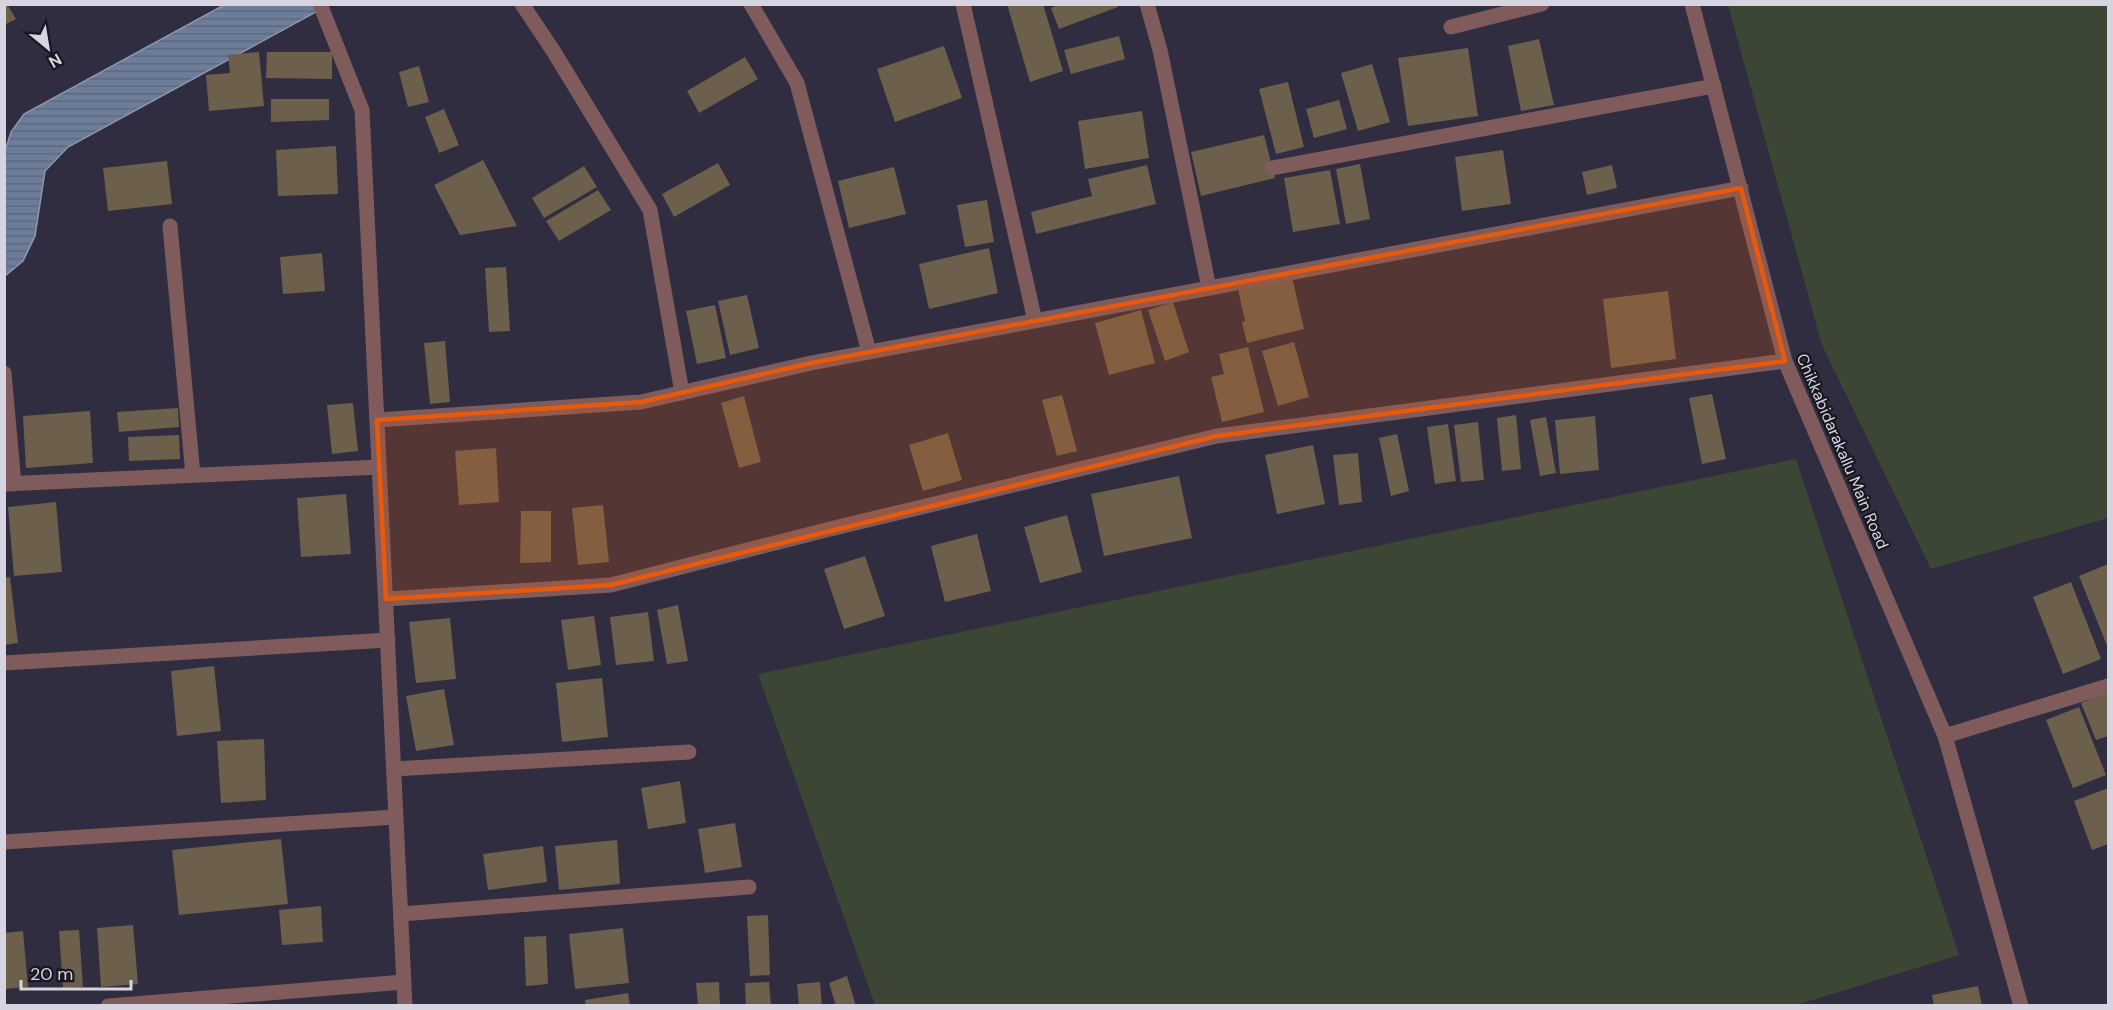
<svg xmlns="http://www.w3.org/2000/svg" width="2113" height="1010" font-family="'DM Sans',sans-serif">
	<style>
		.grass { fill: #3c4634 }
		.water { fill: url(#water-rules); stroke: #8c97af; stroke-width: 1.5 }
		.building { fill: #6c5f4b }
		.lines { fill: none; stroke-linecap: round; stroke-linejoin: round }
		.minor { stroke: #7f5b5c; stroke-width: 15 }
		.marked { fill: #e8590c; fill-opacity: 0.2; stroke: #e8590c; stroke-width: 4.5; stroke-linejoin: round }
		.labels { text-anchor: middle; stroke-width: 4.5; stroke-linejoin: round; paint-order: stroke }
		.street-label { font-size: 16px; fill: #d6d4e1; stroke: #181720 }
	</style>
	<defs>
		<pattern id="water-rules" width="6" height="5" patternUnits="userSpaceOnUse" patternTransform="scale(1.5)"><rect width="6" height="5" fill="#6d7d99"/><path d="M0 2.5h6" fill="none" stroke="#5d687b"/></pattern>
	</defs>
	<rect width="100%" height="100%" fill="#302d40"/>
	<path class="grass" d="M1728 5H2108V518L1931 569 1822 345Z
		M1796 459 1959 955 1793 1006 875 1005 758 674Z"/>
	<path class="water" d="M224 5H313L316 12 68 147 45 171 35 236 23 261 5 276V151L11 132 24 114Z"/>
	<path class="building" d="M4 4H7L16 19 4 25Z
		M1007 4H1043L1063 71 1030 82Z
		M1060 4H1118V7L1059 29 1051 8Z
		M1119 36 1125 59 1071 74 1064 50Z
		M1539 39 1554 105 1521 111 1508 46Z
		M944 46 962 98 895 122 877 69Z
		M1468 48 1478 116 1408 126 1398 58Z
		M259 52 264 106 209 111 206 75 230 73 228 55Z
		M267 52H332V79L266 78Z
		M745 57 758 79 699 113 687 91Z
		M1372 64 1390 122 1358 131 1341 73Z
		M419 66 429 102 408 107 399 72Z
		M1288 82 1304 147 1276 154 1259 89Z
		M271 99H329V120L271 122Z
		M1339 100 1347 129 1314 138 1306 109Z
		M444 109 459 145 439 153 425 117Z
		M1142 111 1149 158 1085 169 1078 121Z
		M1264 135 1275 178 1201 196 1191 152Z
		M336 146 338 194 278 196 276 150Z
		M1503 150 1511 204 1462 211 1455 157Z
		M483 160 517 226 460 235 434 185Z
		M167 161 172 204 108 211 103 168Z
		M718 163 730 185 674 217 662 194Z
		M1360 164 1370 219 1346 224 1336 169Z
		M1147 165 1156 204 1036 234 1031 212 1092 196 1088 179Z
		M1612 165 1617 188 1587 195 1582 172Z
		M584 166 597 187 544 218 532 198Z
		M894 167 906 214 849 228 838 181Z
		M1330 170 1340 224 1293 232 1284 178Z
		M598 190 611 210 559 241 546 221Z
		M987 200 994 242 965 247 957 205Z
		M989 248 998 293 929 309 919 264Z
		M322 253 325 291 283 294 280 257Z
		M506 267 510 331 489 332 485 268Z
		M1292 277 1304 329 1247 343 1242 322 1245 321 1238 289Z
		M1668 291 1676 359 1611 368 1603 299Z
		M747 295 759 348 730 355 718 301Z
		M1173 302 1189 352 1165 361 1148 310Z
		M715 305 726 358 697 364 686 311Z
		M1141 310 1155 363 1109 375 1095 323Z
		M445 341 450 402 430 404 424 343Z
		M1294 342 1309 397 1278 406 1262 351Z
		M1248 347 1264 412 1222 422 1211 377 1224 374 1219 354Z
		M1712 394 1726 459 1702 464 1689 398Z
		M1062 395 1077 451 1057 456 1042 400Z
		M744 396 761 462 739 468 721 403Z
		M353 403 358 451 332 454 327 405Z
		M178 408 179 427 119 432 117 412Z
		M90 411 93 463 26 468 23 416Z
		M1516 415 1521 469 1502 471 1497 418Z
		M1595 416 1599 470 1560 474 1555 420Z
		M1546 417 1556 473 1540 476 1530 420Z
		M1478 422 1484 480 1461 482 1454 425Z
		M1448 424 1456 481 1435 484 1427 427Z
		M948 433 962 480 923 491 909 445Z
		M1397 434 1409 491 1391 496 1379 438Z
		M179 435 180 459 129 461 128 437Z
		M1313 445 1325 504 1277 514 1265 455Z
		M496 448 499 502 459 505 455 451Z
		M1358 453 1362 502 1339 505 1333 455Z
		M1179 476 1192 538 1104 556 1091 494Z
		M346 494 351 554 301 557 297 498Z
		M56 502 62 572 14 576 8 507Z
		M603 505 609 562 578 565 572 508Z
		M521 511H551V562L520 563Z
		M1067 515 1082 572 1040 583 1024 527Z
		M977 534 991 591 945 602 931 546Z
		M865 556 885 616 844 629 824 569Z
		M2108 564V648L2079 576Z
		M10 577 18 643 4 645V578Z
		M2071 582 2101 659 2063 674 2033 597Z
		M678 605 688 661 667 664 657 610Z
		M648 612 654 661 616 665 610 617Z
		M594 616 601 665 568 670 561 620Z
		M450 618 456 679 416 683 409 622Z
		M214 666 221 731 177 736 171 671Z
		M602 678 608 737 562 742 556 683Z
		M444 689 454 745 416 751 406 696Z
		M2108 693V736L2096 740 2081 703Z
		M2079 707 2106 775 2073 788 2046 720Z
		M264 739 266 800 221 803 217 741Z
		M680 781 686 823 648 829 641 788Z
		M2108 788V844L2092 850 2074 801Z
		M735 823 742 867 705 873 698 829Z
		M281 839 288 904 179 915 172 850Z
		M617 840 620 884 559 890 555 846Z
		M543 846 547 882 488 890 483 854Z
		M321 906 323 942 282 945 279 910Z
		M768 915 770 975 750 976 747 916Z
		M133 925 138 984 101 987 97 928Z
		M623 928 629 983 575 989 569 934Z
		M79 930 83 987 63 988 59 931Z
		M23 931 28 987 4 989V933Z
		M546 936 548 984 526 986 524 937Z
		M847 976 856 1006H836L829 983Z
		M719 982 720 1006H698L696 983Z
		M769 982 771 1006H746L745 983Z
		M820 982 822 1006H799L797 984Z
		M1978 986 1982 1006H1934L1932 995Z
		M628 993 630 1006H586L585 1000Z"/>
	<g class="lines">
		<path class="minor" d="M320 4 362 110 405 1006
			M522 4 554 52 650 210 682 393
			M751 4 797 83 869 352
			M963 4 1035 321
			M1147 4 1160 50 1209 288
			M1692 4 1785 361 1945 736 2108 686
			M1451 27 1542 4
			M1272 168 1714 86
			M170 226 193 475
			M4 373 14 484
			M377 420 641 402 811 363 1741 188
			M4 484 379 467
			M386 599 611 585 826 530 1217 436 1785 361
			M4 663 388 640
			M1945 736 2021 1006
			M394 769 689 752
			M4 842 396 817
			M401 914 749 887
			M108 1006 404 982"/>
	</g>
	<path class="marked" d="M1741 188 1785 361 1217 436 611 585 386 599 377 420 641 402 811 363Z"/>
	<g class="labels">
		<g class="street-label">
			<text transform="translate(1843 451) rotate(67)" y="6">Chikkabidarakallu Main Road</text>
		</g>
	</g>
	<rect width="2113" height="1010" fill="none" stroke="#d6d4e1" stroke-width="12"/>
	<g transform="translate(48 48) rotate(150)" stroke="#181720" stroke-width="4.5" paint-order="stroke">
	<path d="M0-4.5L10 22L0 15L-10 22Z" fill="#d6d4e1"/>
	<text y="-9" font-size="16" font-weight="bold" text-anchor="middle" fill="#d6d4e1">N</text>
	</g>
	<path d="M21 980v9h110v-9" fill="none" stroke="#d6d4e1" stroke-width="3"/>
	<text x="30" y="980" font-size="18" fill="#d6d4e1" stroke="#181720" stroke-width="4.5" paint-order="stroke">20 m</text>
</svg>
